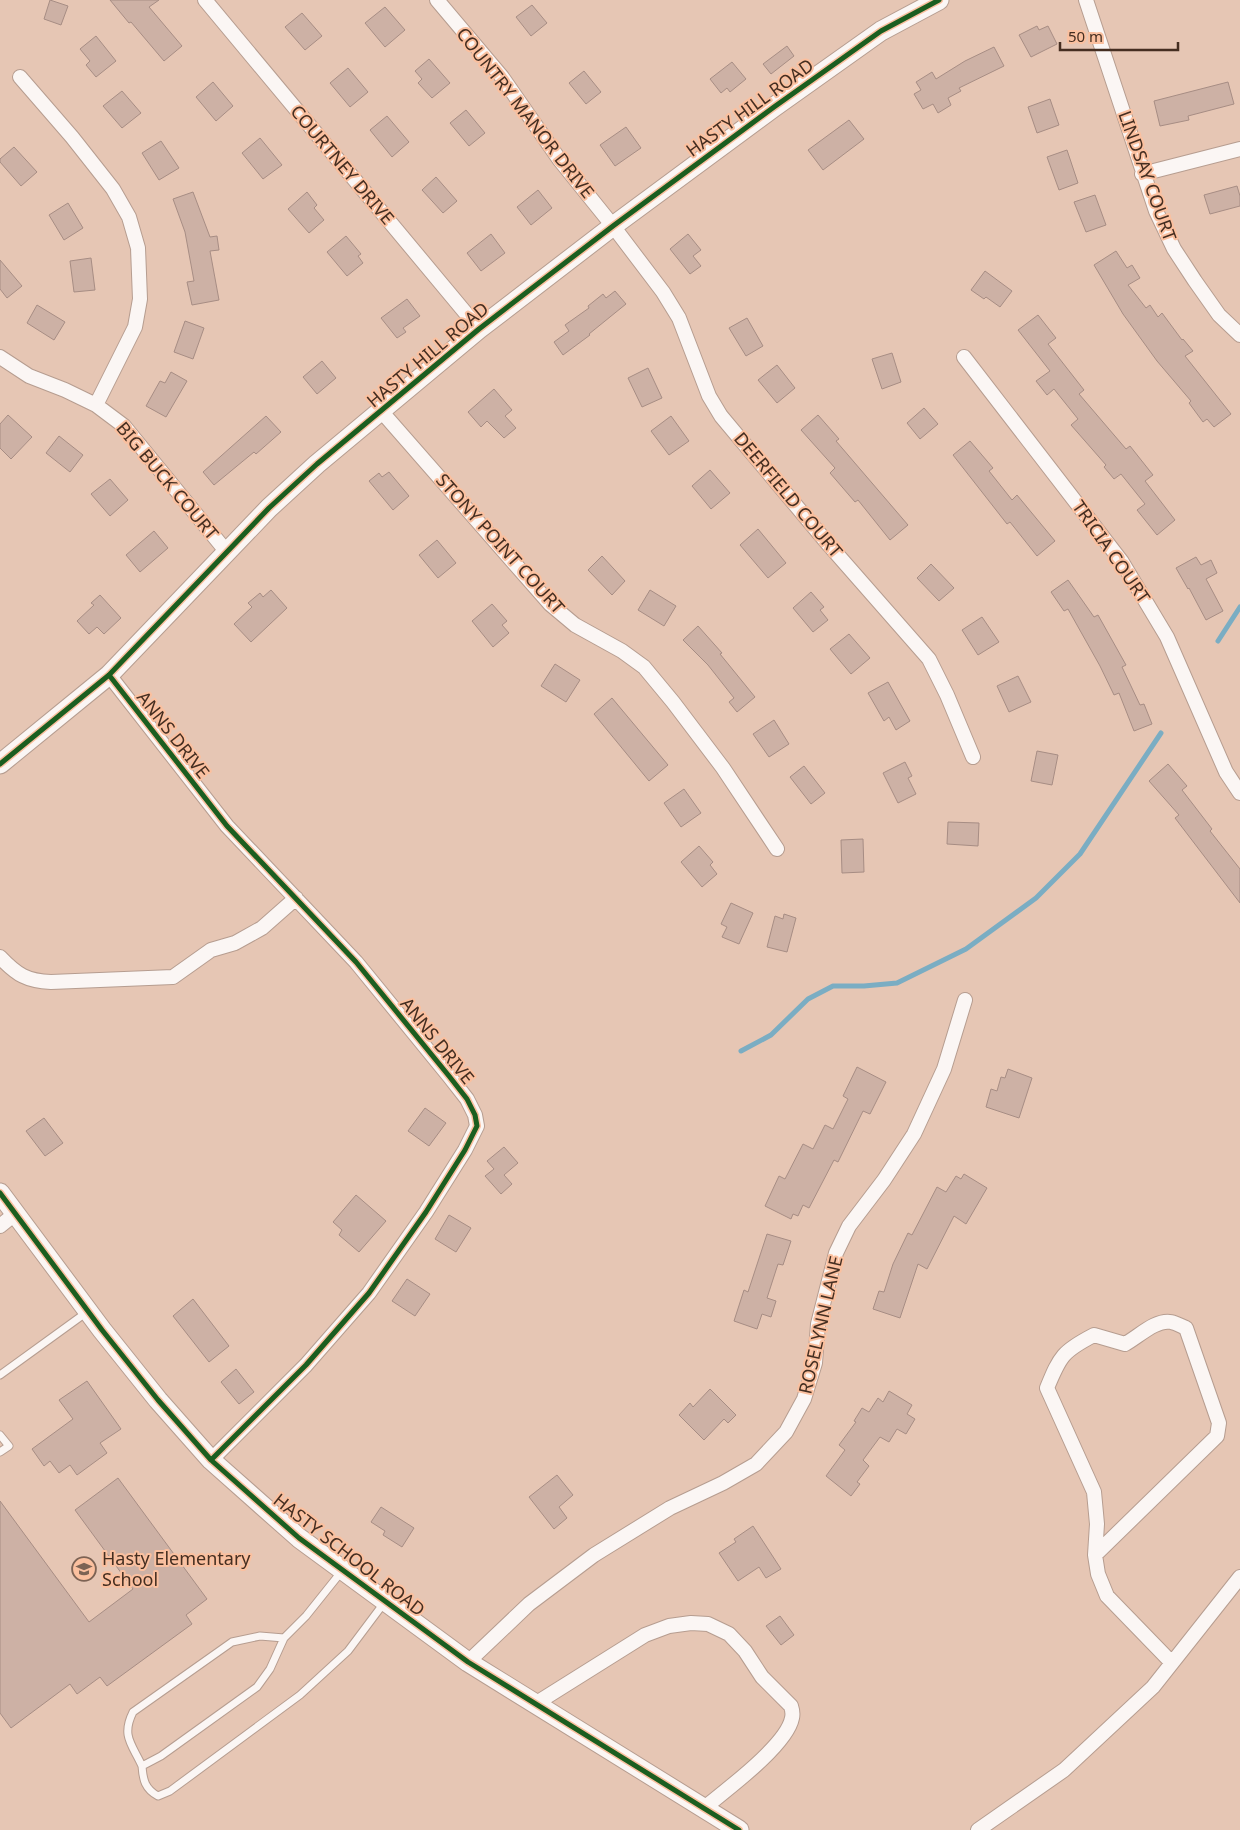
<svg xmlns="http://www.w3.org/2000/svg" width="1240" height="1830" font-family="'Noto Sans',sans-serif">
	<style>
		.lines { fill: none; stroke-linecap: round; stroke-linejoin: round }
		.stream { stroke: #7aadc3; stroke-width: 5 }
		.building { fill: #cdb1a5; stroke: #a78d84 }
		.lane-casing { stroke: #b69d90; stroke-width: 9 }
		.street-casing { stroke: #b69d90; stroke-width: 16 }
		.secondary-casing { stroke: #b69d90; stroke-width: 21 }
		.lane { stroke: #fbf6f4; stroke-width: 7 }
		.street { stroke: #fbf6f4; stroke-width: 14 }
		.secondary { stroke: #fbf6f4; stroke-width: 19 }
		.cycleway-casing { stroke: #fbc09f; stroke-width: 8 }
		.cycleway { stroke: #1b5e20; stroke-width: 5 }
		.labels { text-anchor: middle; stroke-width: 4; stroke-linejoin: round; paint-order: stroke }
		.street-label { font-size: 18px; fill: #452e21; stroke: #fbc09f }
		.poi-label { font-size: 18px; fill: #452e21; stroke: #fbc09f; text-anchor: start }
	</style>
	<rect width="100%" height="100%" fill="#e6c6b4"/>
	<g class="lines">
		<path class="stream" d="M1218 641 1240 607
			M741 1051 771 1035 808 999 833 986H864L897 983 966 949 1036 898 1080 854 1161 733"/>
	</g>
	<path class="building" d="M50 0 68 6 61 25 44 19Z
		M110 0H159L149 7 182 46 164 61 131 22 129 23Z
		M532 5 547 23 531 36 516 17Z
		M385 7 405 30 385 47 365 23Z
		M302 13 322 36 305 50 285 27Z
		M1037 26 1039 30 1048 26 1057 44 1031 57 1019 35Z
		M96 36 116 61 96 77 86 65 90 61 80 49Z
		M787 46 794 56 771 74 763 64Z
		M994 47 1004 66 959 88 961 91 948 98 951 105 938 113 933 104 923 109 914 94 921 90 916 82 932 72 936 79 965 61Z
		M429 59 450 83 432 98 418 83 422 79 415 71Z
		M732 62 746 79 730 92 727 88 721 93 710 79Z
		M348 68 368 92 350 107 330 83Z
		M584 71 601 92 586 104 569 83Z
		M213 82 233 106 216 121 196 97Z
		M1228 82 1234 104 1188 116 1189 120 1160 126 1154 101Z
		M122 91 141 113 122 128 103 106Z
		M1050 99 1059 125 1037 133 1028 107Z
		M466 110 485 133 469 146 450 123Z
		M387 116 409 142 392 157 370 130Z
		M849 120 864 139 823 170 808 150Z
		M626 127 641 148 615 166 600 145Z
		M260 138 282 165 263 179 242 153Z
		M161 141 179 168 159 180 142 153Z
		M14 147 37 172 21 186 0 162V159Z
		M1067 150 1078 183 1059 190 1047 157Z
		M436 177 457 201 443 213 422 190Z
		M1237 186 1240 196V206L1210 214 1204 195Z
		M538 190 552 208 531 225 517 207Z
		M193 192 210 237 217 236 219 250 210 251 219 300 192 305 187 282 194 281 185 232 173 199Z
		M307 192 317 205 314 208 324 220 309 233 288 209Z
		M1095 195 1106 225 1086 232 1074 202Z
		M68 203 83 228 64 240 49 215Z
		M491 234 505 253 481 271 467 253Z
		M688 234 701 250 693 256 701 266 690 274 670 249Z
		M346 236 361 254 358 256 363 263 347 276 327 252Z
		M1116 251 1127 268 1132 265 1140 278 1128 285 1146 308 1150 305 1158 317 1162 313 1182 340 1183 339 1193 351 1185 356 1231 414 1214 427 1207 419 1203 422 1189 403 1191 401 1157 361 1123 314 1094 265Z
		M91 258 95 290 74 292 70 261Z
		M0 260 22 286 7 298 0 289Z
		M985 271 1012 291 1000 307 986 297 984 299 971 290Z
		M615 291 626 304 589 334 590 335 563 355 554 342 569 331 565 325 589 308 588 306 603 294 606 298Z
		M407 299 420 316 403 328 406 332 397 338 381 318Z
		M37 305 65 322 54 340 27 323Z
		M1038 315 1056 338 1048 344 1084 390 1079 394 1126 449 1130 446 1153 475 1145 481 1175 520 1157 535 1137 510 1145 504 1121 474 1114 479 1104 467 1106 465 1071 425 1078 419 1054 389 1047 395 1036 381 1050 371 1018 330Z
		M747 318 763 346 746 356 729 328Z
		M185 321 204 328 193 359 174 352Z
		M892 353 901 382 882 389 872 359Z
		M322 361 336 378 317 394 303 377Z
		M777 365 795 388 777 403 758 380Z
		M648 368 662 398 642 407 628 378Z
		M171 372 187 381 166 417 146 406 160 381 165 383Z
		M494 389 512 410 505 416 516 428 504 438 487 421 481 427 468 412Z
		M924 408 938 424 920 439 907 423Z
		M8 415 32 437 11 459 0 448V424Z
		M818 415 839 439 836 441 908 525 890 540 858 500 855 502 830 473 835 468 801 430Z
		M266 416 281 432 256 454 254 452 214 485 203 472Z
		M671 416 689 441 669 455 651 431Z
		M59 436 83 455 70 472 46 453Z
		M970 441 993 468 989 471 1012 500 1017 495 1055 541 1037 556 1010 522 1007 524 953 455Z
		M710 470 730 493 711 509 692 486Z
		M389 472 409 496 393 510 369 481 379 473 382 477Z
		M110 479 128 500 110 516 91 494Z
		M758 529 786 563 768 578 740 545Z
		M154 531 168 548 140 572 126 555Z
		M437 540 456 563 438 578 419 555Z
		M602 556 625 581 612 595 588 570Z
		M1196 557 1201 565 1211 560 1217 573 1206 579 1223 611 1206 620 1189 588 1188 589 1176 568Z
		M931 564 954 588 939 601 917 578Z
		M1068 580 1094 617 1098 615 1126 665 1122 667 1140 705 1144 704 1152 724 1134 731 1119 693 1114 695 1100 666 1068 609 1064 611 1051 592Z
		M271 590 287 608 251 642 234 624 252 607 248 603 260 593 263 597Z
		M650 590 676 606 664 626 638 610Z
		M811 592 824 607 820 610 828 620 813 632 793 608Z
		M100 595 121 618 104 634 97 627 89 634 77 621 94 605 91 603Z
		M492 604 507 621 502 625 509 633 493 647 472 621Z
		M982 617 999 642 978 655 962 630Z
		M698 626 722 653 720 654 755 697 737 712 729 702 734 698 708 665 683 640Z
		M849 634 870 658 851 674 830 649Z
		M555 664 580 680 566 702 541 686Z
		M1018 676 1031 702 1009 712 997 686Z
		M888 682 910 721 896 730 889 717 884 721 868 693Z
		M612 698 668 765 649 781 594 714Z
		M774 720 789 744 769 757 753 734Z
		M1037 751 1058 755 1052 785 1031 781Z
		M905 762 912 776 908 778 916 794 898 803 883 773Z
		M1168 764 1187 786 1182 790 1212 829 1210 831 1240 869V903L1175 818 1179 815 1149 781Z
		M804 766 825 793 811 804 790 777Z
		M684 789 701 813 681 827 664 803Z
		M948 822 979 823 978 846 947 844Z
		M863 839 864 872 842 873 841 840Z
		M699 846 713 862 710 865 717 874 702 887 681 862Z
		M731 903 753 913 739 944 722 937 727 927 721 924Z
		M784 914 796 918 787 952 767 947 775 916 783 919Z
		M857 1067 886 1082 870 1114 863 1111 838 1162 834 1160 809 1208 803 1205 798 1216 793 1214 791 1219 765 1206 779 1176 785 1179 803 1144 813 1149 825 1125 833 1129 848 1099 843 1096Z
		M1008 1069 1032 1078 1019 1118 986 1107 991 1089 997 1091 1001 1077 1005 1078Z
		M425 1108 446 1123 429 1146 408 1131Z
		M44 1118 63 1143 45 1156 26 1131Z
		M504 1147 518 1163 504 1175 512 1184 501 1194 485 1176 494 1169 487 1161Z
		M964 1174 987 1188 966 1224 954 1216 927 1269 918 1264 900 1318 873 1309 879 1291 884 1292 893 1264 908 1233 912 1235 937 1187 946 1192 956 1176 961 1179Z
		M356 1195 386 1221 359 1252 339 1235 342 1230 333 1222Z
		M449 1215 471 1228 456 1252 435 1239Z
		M767 1234 791 1241 783 1265 778 1264 767 1298 776 1301 771 1317 762 1314 757 1329 734 1321 744 1290 748 1292Z
		M407 1279 430 1294 415 1316 392 1301Z
		M193 1299 229 1346 209 1362 173 1316Z
		M236 1369 254 1392 239 1404 221 1382Z
		M87 1381 121 1429 100 1443 107 1453 77 1475 70 1465 59 1473 50 1461 44 1466 32 1449 73 1419 59 1400Z
		M710 1389 736 1415 728 1423 724 1419 704 1440 679 1415 690 1403 693 1407Z
		M889 1391 912 1405 907 1414 915 1419 906 1434 897 1429 889 1442 880 1437 863 1460 869 1466 857 1482 860 1484 851 1496 826 1476 845 1450 839 1445 856 1422 854 1421 862 1408 869 1412 878 1398 883 1402Z
		M557 1475 573 1495 559 1507 567 1518 554 1529 529 1497Z
		M118 1478 207 1599 186 1615 192 1624 107 1686 100 1677 77 1694 70 1684 11 1728 0 1713V1501L89 1622 133 1589 75 1510Z
		M381 1507 414 1528 402 1547 383 1535 385 1531 371 1522Z
		M753 1526 781 1569 766 1578 759 1567 738 1581 719 1553 736 1542 734 1539Z
		M780 1616 794 1635 781 1645 766 1626Z"/>
	<g class="lines">
		<g class="lane-casing">
			<path id="lane" d="M0 1375 87 1312
				M0 1435 9 1446 0 1452
				M284 1638 260 1636 232 1642 133 1712C121 1736 132 1744 142 1766L161 1756 257 1687 270 1669 284 1638 306 1616 342 1571
				M142 1766C143 1780 145 1789 158 1796L170 1791 300 1695 348 1651 384 1603"/>
		</g>
		<g class="street-casing">
			<path id="street" d="M205 0 479 329
				M437 0 502 77 559 159 613 226 663 292 679 318 709 396 721 416 829 545 929 659 947 695 973 757
				M1086 0 1156 211 1174 249 1195 281 1219 315 1240 335
				M20 77 72 137 113 189 129 217 138 248 140 299 135 327 96 405
				M1142 174 1240 149
				M0 357 29 376 65 390 96 405 124 426 226 551
				M964 357 1122 562 1167 637 1226 772 1240 793
				M382 412 550 604 575 625 622 651 644 667 673 702 723 768 777 849
				M109 675 227 826 356 962 449 1076 467 1099 475 1115 477 1126 465 1150 426 1212 369 1293 306 1365 211 1460
				M0 957C17 975 27 981 51 982L173 977 211 950 235 943 262 928 296 898
				M0 1226 16 1213
				M1095 1555 1217 1436 1219 1423 1186 1328C1181 1326 1176 1323 1171 1322 1156 1319 1138 1337 1125 1344L1094 1335C1063 1351 1060 1356 1047 1388L1094 1492 1097 1524 1095 1555 1098 1574 1107 1596 1172 1663
				M468 1662 529 1604 594 1555 670 1508 723 1483 756 1464 786 1432 804 1399 815 1363 818 1324 836 1253 849 1226 884 1180 914 1134 944 1069 965 1000
				M535 1704 645 1635 669 1626 691 1623 708 1624 729 1634 745 1651 762 1677 791 1706C792 1709 793 1714 792 1718 787 1745 726 1790 704 1808
				M978 1830 1064 1770 1153 1687 1240 1577"/>
		</g>
		<g class="secondary-casing">
			<path id="secondary" d="M0 764 109 675 269 508 317 464 479 329 613 226 774 107 881 31 939 0
				M0 1193 102 1330 158 1400 211 1460 299 1538 468 1662 739 1830"/>
		</g>
		<use href="#lane" class="lane"/>
		<use href="#street" class="street"/>
		<use href="#secondary" class="secondary"/>
		<g class="cycleway-casing">
			<path id="cycleway" d="M109 675 227 826 356 962 449 1076 467 1099 475 1115 477 1126 465 1150 426 1212 369 1293 306 1365 211 1460
				M0 764 109 675 269 508 317 464 479 329 613 226 774 107 881 31 939 0
				M0 1193 102 1330 158 1400 211 1460 299 1538 468 1662 739 1830"/>
		</g>
		<use href="#cycleway" class="cycleway"/>
	</g>
	<defs>
		<g id="school-ring" transform="scale(1.25)"><circle r="9.5" fill="#fbc09f" stroke="#7d6354" stroke-width="1.5"/><path d="M0-5L7-2L0 1L-7-2ZM-4 1L0 2.5L4 1V4Q0 6-4 4Z" fill="#7d6354"/></g>
	</defs>
	<g fill-rule="evenodd">
		<use href="#school-ring" x="84" y="1569"/>
	</g>
	<g class="labels">
		<g class="street-label">
			<text transform="translate(750 108) rotate(-36)" y="6">HASTY HILL ROAD</text>
			<text transform="translate(525 113) rotate(52)" y="6">COUNTRY MANOR DRIVE</text>
			<text transform="translate(342 165) rotate(50)" y="6">COURTNEY DRIVE</text>
			<text transform="translate(1147 176) rotate(70)" y="6">LINDSAY COURT</text>
			<text transform="translate(428 355) rotate(-40)" y="6">HASTY HILL ROAD</text>
			<text transform="translate(167 481) rotate(50)" y="6">BIG BUCK COURT</text>
			<text transform="translate(788 495) rotate(50)" y="6">DEERFIELD COURT</text>
			<text transform="translate(500 544) rotate(48)" y="6">STONY POINT COURT</text>
			<text transform="translate(1111 552) rotate(55)" y="6">TRICIA COURT</text>
			<text transform="translate(173 735) rotate(52)" y="6">ANNS DRIVE</text>
			<text transform="translate(437 1041) rotate(51)" y="6">ANNS DRIVE</text>
			<text transform="translate(821 1325) rotate(-77)" y="6">ROSELYNN LANE</text>
			<text transform="translate(349 1555) rotate(38)" y="6">HASTY SCHOOL ROAD</text>
		</g>
		<g class="poi-label">
			<text x="102" y="1565">Hasty Elementary<tspan x="102" dy="21">School</tspan></text>
		</g>
	</g>
	<path d="M1060 42v8h118v-8" fill="none" stroke="#452e21" stroke-width="2.5"/>
	<text x="1068" y="42" font-size="15" fill="#452e21" stroke="#fbc09f" stroke-width="4" paint-order="stroke">50 m</text>
</svg>
